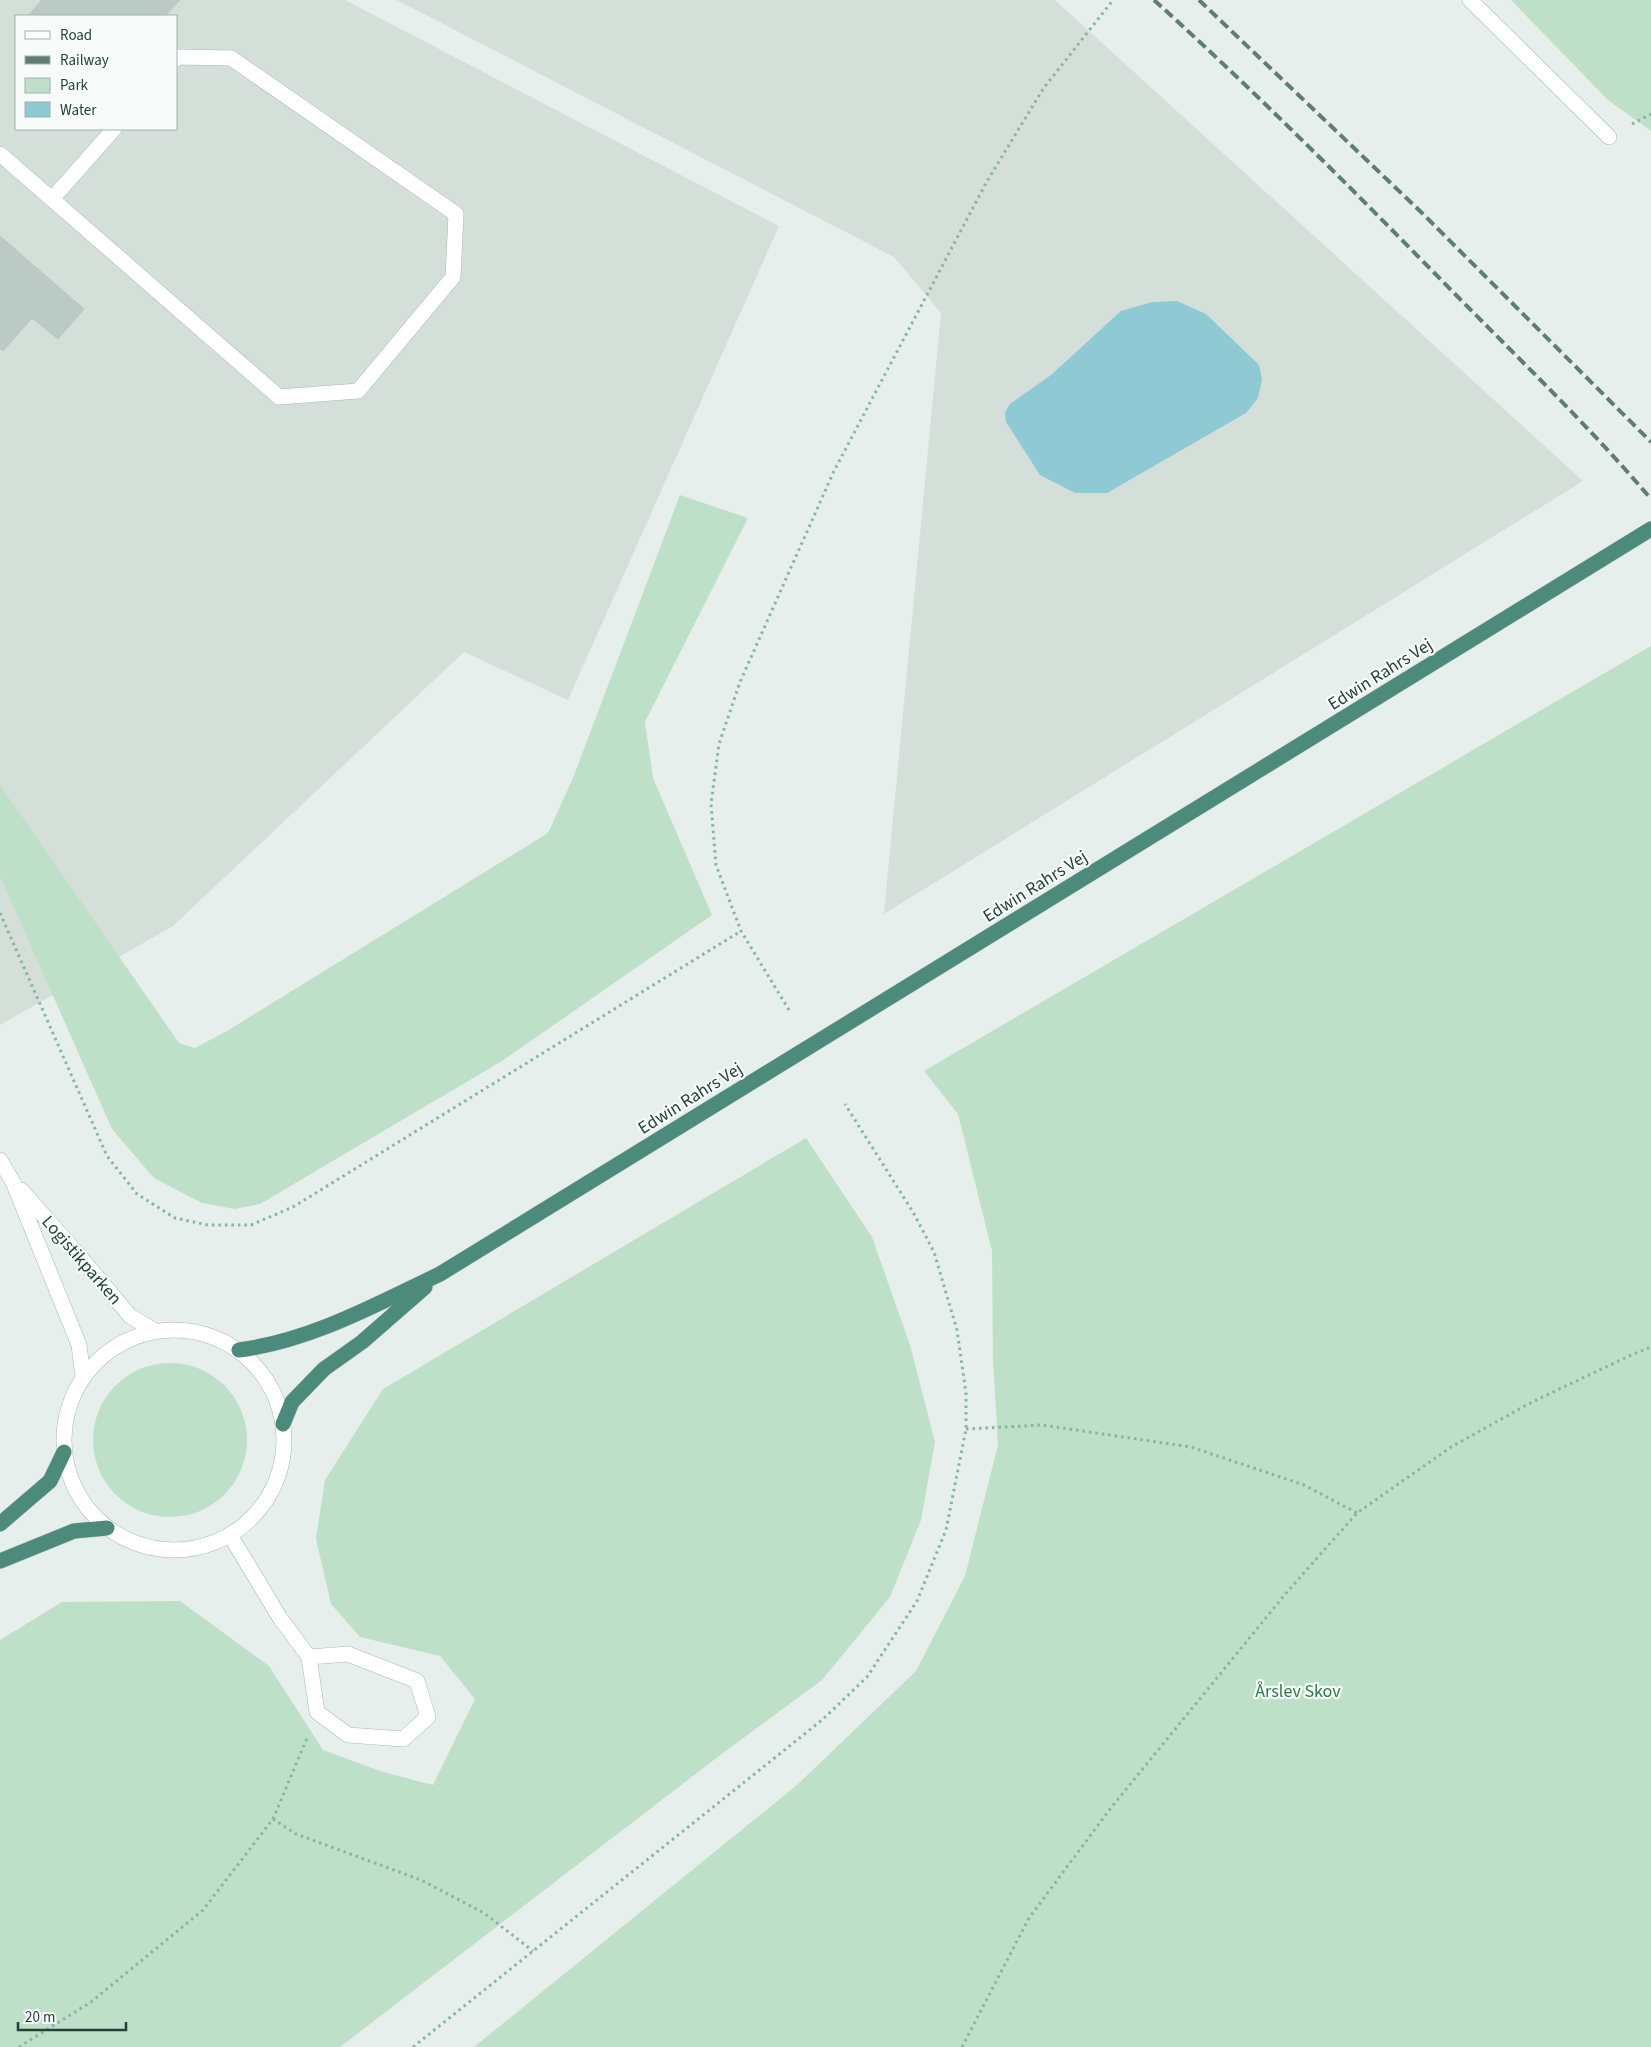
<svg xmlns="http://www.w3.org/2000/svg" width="1651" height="2047" font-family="'Source Sans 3',sans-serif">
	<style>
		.built { fill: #d4dfda; fill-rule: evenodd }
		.green { fill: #bfe0c8 }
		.water { fill: #8ec9d4 }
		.building { fill: #bbcac4; stroke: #b8c9c2 }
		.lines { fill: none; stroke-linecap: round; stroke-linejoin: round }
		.service-casing { stroke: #a8b8b2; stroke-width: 16 }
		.minor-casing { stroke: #a8b8b2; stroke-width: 16 }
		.tertiary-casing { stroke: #a8b8b2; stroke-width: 16 }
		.trunk-casing { stroke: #c2cac8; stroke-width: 16 }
		.path { stroke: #86b3a5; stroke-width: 3; stroke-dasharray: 2.5 4; stroke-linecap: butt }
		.service { stroke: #fff; stroke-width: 15 }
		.minor { stroke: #fff; stroke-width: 15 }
		.tertiary { stroke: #fff; stroke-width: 15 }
		.trunk { stroke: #4c8a7c; stroke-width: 15 }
		.rail { stroke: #5f7d75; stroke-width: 4; stroke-dasharray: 10 5; stroke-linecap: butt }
		.labels { text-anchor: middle; stroke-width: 4.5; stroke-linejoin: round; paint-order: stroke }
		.street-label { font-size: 18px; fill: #24423a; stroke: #f7fbf9 }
		.park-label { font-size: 18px; fill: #2d7a4b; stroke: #f7fbf9 }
	</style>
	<rect width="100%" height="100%" fill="#e6efeb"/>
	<path class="built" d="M0 0H345L779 226 568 700 464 652 173 926 0 1025ZM16 16H176V129H16Z
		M397 0H1055L1583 481 884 914 941 313 894 257Z"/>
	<path class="green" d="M1511 0H1651V131L1608 100Z
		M680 495 748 518 645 722 653 778 712 915 502 1061 260 1204 235 1209 202 1203 154 1178 112 1129 0 876V785L179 1043 195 1048 227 1031 548 833 573 778Z
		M1651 646V2047H474L797 1785 916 1671 965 1576 998 1445 993 1360 992 1251 958 1114 924 1071Z
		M806 1138 872 1237 910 1345 935 1442 921 1520 890 1597 822 1680 719 1756 340 2047H0V1640L62 1602 180 1601 269 1666 323 1750 383 1772 433 1785 475 1699 440 1656 360 1637 331 1604 316 1539 325 1480 383 1389Z
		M93 1440a77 77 0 1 1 154 0a77 77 0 1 1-154 0Z"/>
	<path class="water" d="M1177 301 1206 314 1259 365 1262 379 1258 398 1246 413 1107 493H1075L1040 475 1006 422 1005 412 1010 404 1051 375 1121 311 1152 302Z"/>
	<path class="building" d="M42 0H180L165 16H28Z
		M0 236 84 309 58 339 32 318 3 351 0 348Z"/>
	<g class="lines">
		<g class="service-casing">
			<path id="service" d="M1470 0 1609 137
				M0 154 279 397 358 391 453 277 456 214 231 58 178 57 176 59
				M52 199 114 129
				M230 1535 280 1618 309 1657 317 1712 348 1735 403 1739 428 1717 417 1681 348 1654 309 1657"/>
		</g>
		<g class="minor-casing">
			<path id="minor" d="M0 1160 13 1182 79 1345 83 1376
				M21 1190 77 1253 130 1316 155 1331"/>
		</g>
		<g class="tertiary-casing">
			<path id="tertiary" d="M64 1440a110 110 0 1 1 220 0a110 110 0 1 1-220 0Z"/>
		</g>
		<g class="trunk-casing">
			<path id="trunk" d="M239 1350C310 1341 375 1305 440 1274L1651 529
				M283 1424 292 1402 324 1369 362 1342 425 1287
				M0 1524 50 1481 64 1452
				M0 1561 74 1531 107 1528"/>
		</g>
		<path class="path" d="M1632 124 1651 114
			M0 913 107 1156 137 1194 175 1218 208 1225H251L293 1207 741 931
			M789 1010 741 931 716 865 711 804 719 744 740 682 834 471 986 183 1043 89 1113 0
			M966 1429 1042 1425 1191 1447 1304 1485 1357 1513
			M273 1819 296 1834 421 1880 484 1913 533 1951
			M19 2047 91 2002 203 1910 273 1819 308 1736
			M413 2047 822 1720 867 1677 917 1601 946 1530 966 1429V1393L957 1330 934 1252 913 1212 845 1104
			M962 2047 1029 1918 1110 1809 1287 1592 1357 1513 1451 1447 1532 1402 1629 1356 1651 1347"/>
		<use href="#service" class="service"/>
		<use href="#minor" class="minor"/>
		<use href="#tertiary" class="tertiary"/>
		<use href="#trunk" class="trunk"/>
		<path class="rail" d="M1154 0C1258 94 1357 194 1455 294 1521 361 1590 427 1651 499
			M1199 0 1421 212 1651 442"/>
	</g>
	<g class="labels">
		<g class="street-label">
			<text transform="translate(1380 674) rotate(-32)" y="6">Edwin Rahrs Vej</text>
			<text transform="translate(1035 886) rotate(-32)" y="6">Edwin Rahrs Vej</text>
			<text transform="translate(690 1098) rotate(-32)" y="6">Edwin Rahrs Vej</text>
			<text transform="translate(82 1260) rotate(49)" y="6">Logistikparken</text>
		</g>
		<g class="park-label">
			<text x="1298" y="1697">Årslev Skov</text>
		</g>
	</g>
	<rect x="15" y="15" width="162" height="115" fill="#f7fbf9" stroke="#a3b1ad"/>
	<rect x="25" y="31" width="25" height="8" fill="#ffffff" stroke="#a3b1ad"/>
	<text x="60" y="40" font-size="15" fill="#24423a">Road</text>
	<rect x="25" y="56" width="25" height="8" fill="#5f7d75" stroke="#a3b1ad"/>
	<text x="60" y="65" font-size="15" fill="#24423a">Railway</text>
	<rect x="25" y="78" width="25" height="15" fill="#bfe0c8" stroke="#a3b1ad"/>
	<text x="60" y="90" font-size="15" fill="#24423a">Park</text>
	<rect x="25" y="102" width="25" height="15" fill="#8ec9d4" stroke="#a3b1ad"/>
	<text x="60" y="115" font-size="15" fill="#24423a">Water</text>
	<path d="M18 2022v8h108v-8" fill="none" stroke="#24423a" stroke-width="2.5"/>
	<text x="25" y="2022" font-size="15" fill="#24423a" stroke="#f7fbf9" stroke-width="4" paint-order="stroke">20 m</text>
</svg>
